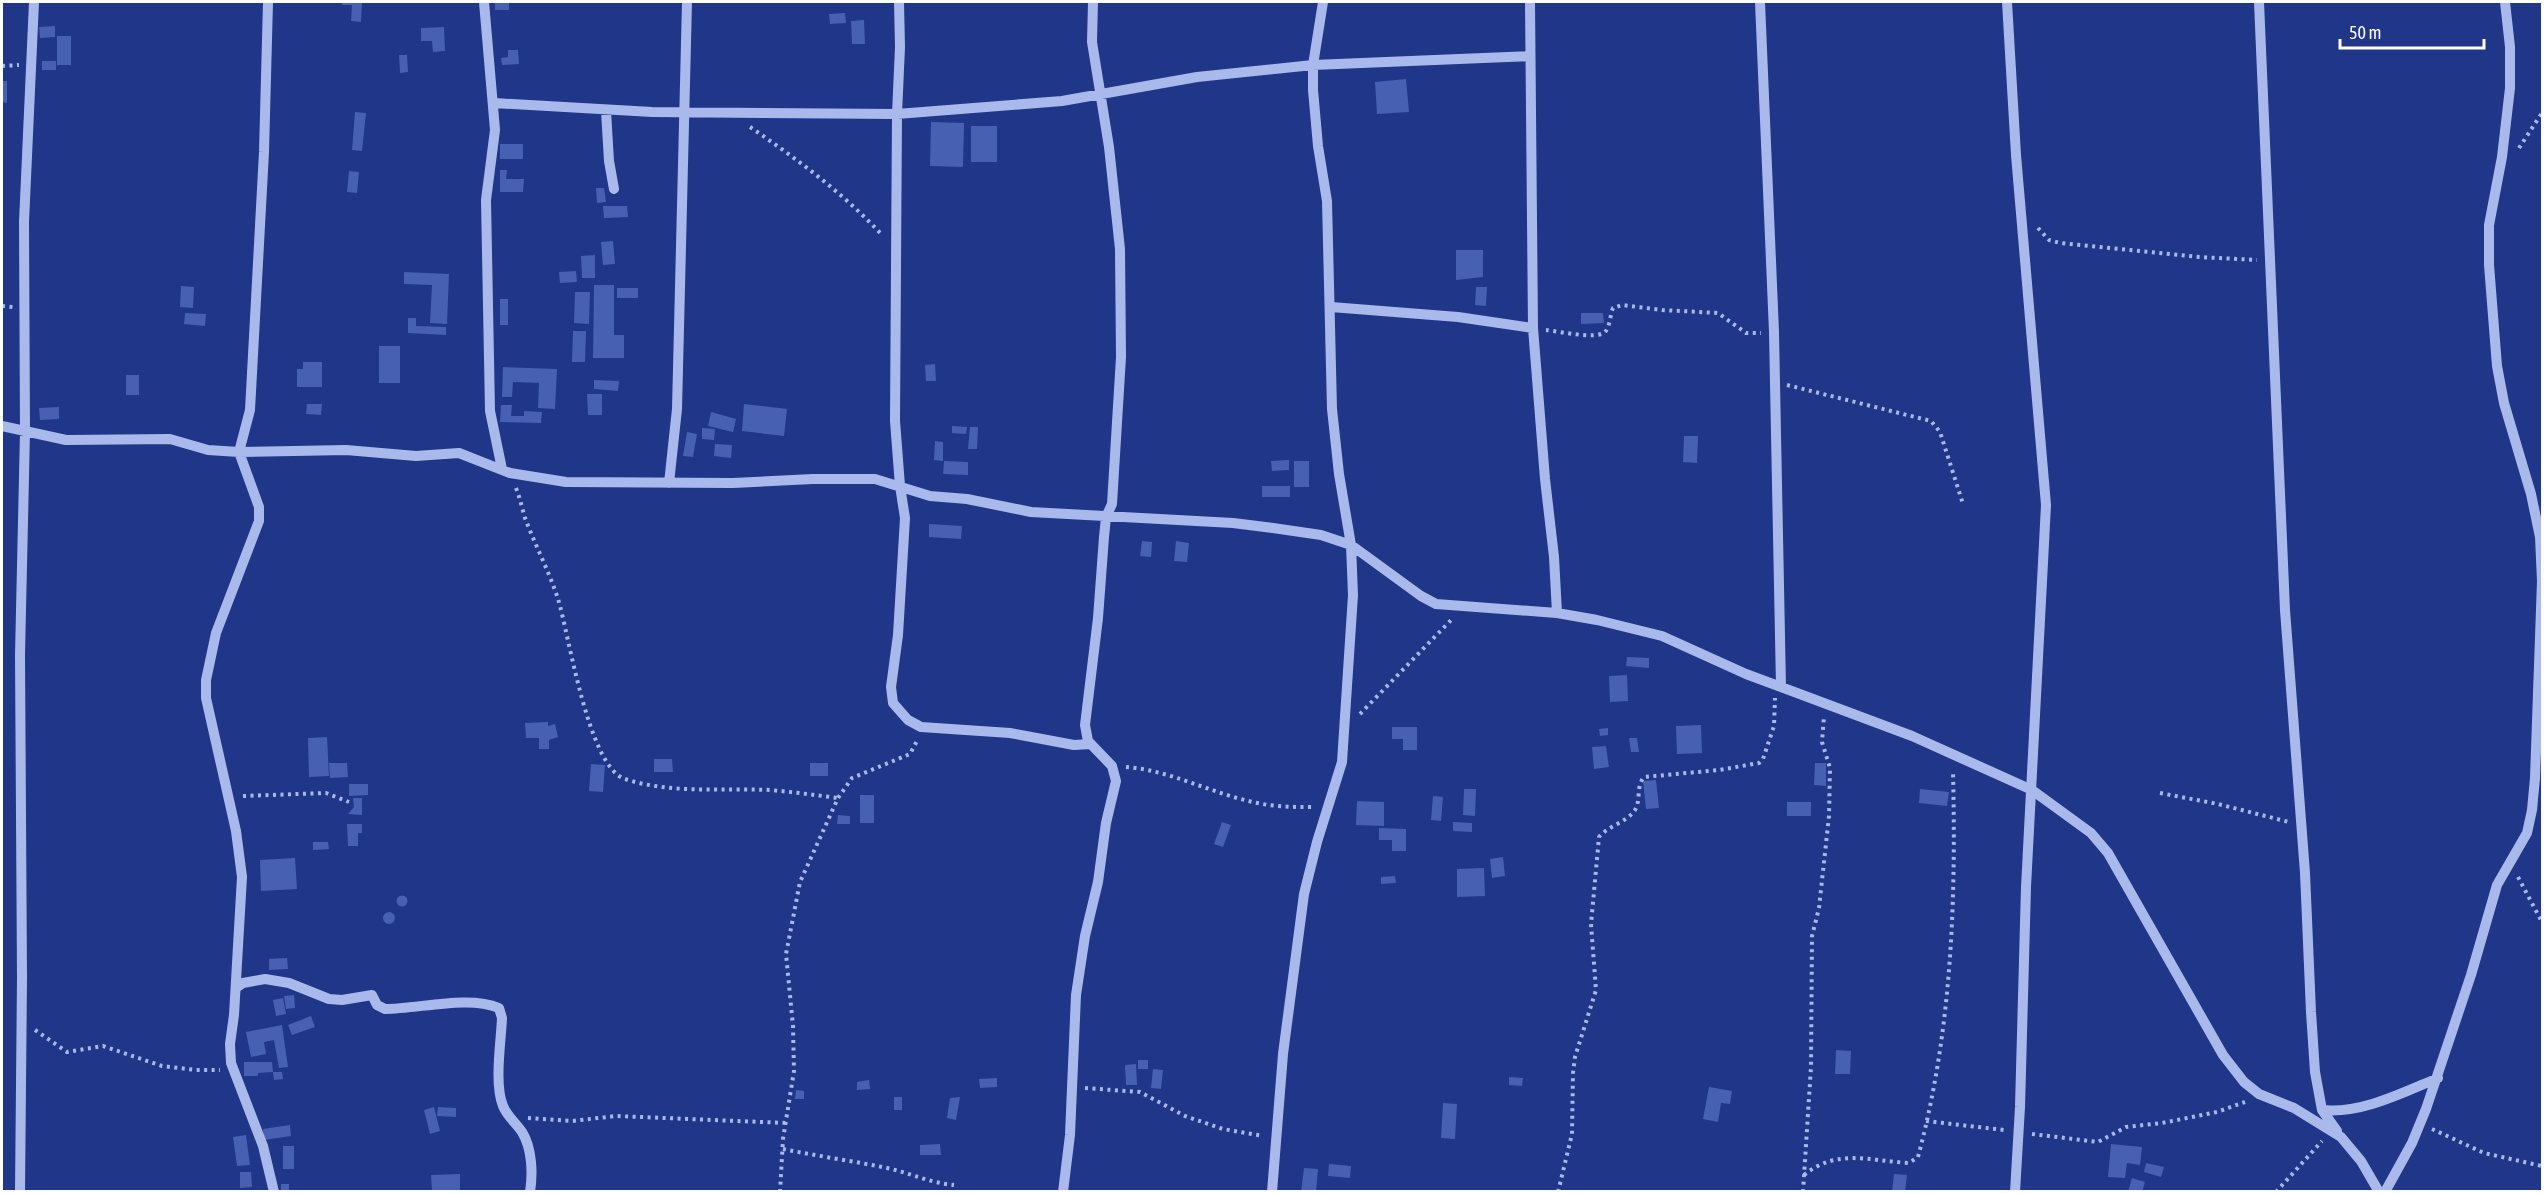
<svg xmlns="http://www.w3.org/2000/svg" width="2544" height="1193" font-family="'Asap Condensed',sans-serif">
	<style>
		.building { fill: #4760b2 }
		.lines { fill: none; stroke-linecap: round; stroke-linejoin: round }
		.path { stroke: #aab9eb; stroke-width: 4; stroke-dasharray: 3 4.5; stroke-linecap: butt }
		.minor { stroke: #aab9eb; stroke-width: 10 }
	</style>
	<rect width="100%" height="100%" fill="#1f3689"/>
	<path class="building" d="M342 2H362L361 22 351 21 352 5H342Z
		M495 2H509V10H495Z
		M845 13 846 23 830 24 829 14Z
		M864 20 865 44H852L851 21Z
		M55 26V37L40 38 39 27Z
		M444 27 445 51 433 52 432 41H421V28Z
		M57 36H71V65H57Z
		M508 50H518L519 64 502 65 501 58 508 57Z
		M399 55H407L408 72 400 73Z
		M42 61H56V70H42Z
		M1406 79 1409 112 1377 114 1375 82Z
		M2 81H7V103L2 102Z
		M355 112 366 113 362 151 352 150Z
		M931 122 964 123 963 167 930 166Z
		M971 126H997V162H971Z
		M500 144H523V159H500Z
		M500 170H507L506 179H524L523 192H500Z
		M349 171 359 172 357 193 347 192Z
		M596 188H604L606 202 597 203Z
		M603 206H627L628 217 604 218Z
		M613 241 615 264 603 265 601 242Z
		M1456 250H1483V277L1456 280Z
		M595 255V278H582L581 256Z
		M576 271 577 282 560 283 559 272Z
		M404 272 449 274 447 324 430 323 432 285 404 284Z
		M594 285H614V335H624V358H593Z
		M181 286 194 287 193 308 180 307Z
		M1476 287H1487L1486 306 1475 305Z
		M617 288H638V298H617Z
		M575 292H590L589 324 574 323Z
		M500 299H508V325H500Z
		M185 313 206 314 205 326 184 324Z
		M1581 313H1603L1604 323 1581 324Z
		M408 318H416V326L446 327V335L408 333Z
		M573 331H586L585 362H572Z
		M379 346H400V383H379Z
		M303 362H322V387H297V369H303Z
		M935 364 936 381H926L925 365Z
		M503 367 557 369 555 409 538 408 539 383 513 382 512 397H502Z
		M126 375H139V395H126Z
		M594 380 619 381 618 391 594 389Z
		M587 394H602V415H588Z
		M307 404H322L321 415 306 414Z
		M744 404 787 409 784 436 742 431Z
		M501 405H512L511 416H524V411L542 412 541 423 500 422Z
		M59 407V419L40 420 39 408Z
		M711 412 736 419 733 432 708 426Z
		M952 426 967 427 966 434 952 433Z
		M970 427H978L977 449H968Z
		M702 428 715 429 714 440 702 439Z
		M687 432 697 434 693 457 683 456Z
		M1684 436H1698L1697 463 1683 462Z
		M935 441 943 442V461L934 460Z
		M715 444 732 445 731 458 714 456Z
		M1289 460V470L1272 471 1271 461Z
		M944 461 968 462V475L943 474Z
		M1294 461H1309V487H1294Z
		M1262 486H1290V497H1262Z
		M929 524 962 526 961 539 929 537Z
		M1142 541 1152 542 1151 557 1140 556Z
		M1176 541 1189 543 1187 562 1174 561Z
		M1627 657 1649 658V668L1626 666Z
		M1627 675 1628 701 1610 702 1609 676Z
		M548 722V726L555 724 558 737 549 740V749H539V738H526L525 723Z
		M1701 725 1702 753 1677 754 1676 726Z
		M1392 727H1417V750H1403V739H1392Z
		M1608 728V735L1600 736 1599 729Z
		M327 737 329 776 309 777 308 738Z
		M1629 738H1637L1639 752H1631Z
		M1606 746 1609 767 1594 769 1592 747Z
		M654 759H672L673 772H654Z
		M329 763H347L348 777 330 778Z
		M810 763H828V776H810Z
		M1815 763H1826V786L1814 785Z
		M591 764 605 765 603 792 589 791Z
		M1656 780 1659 808 1646 809 1643 781Z
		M349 784H368V795L349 796Z
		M1464 789H1476L1475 816 1463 815Z
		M1920 789 1949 792 1947 806 1919 803Z
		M860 795H874V823H860Z
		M1433 796 1443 797 1441 821 1431 820Z
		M353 798H362V815L348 814 354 807Z
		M1357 801 1384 802V826L1356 825Z
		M1787 802H1811V816H1787Z
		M838 815 850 816V824H837Z
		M1222 822 1231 825 1223 847 1214 844Z
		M1453 822 1472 823V832L1453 831Z
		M347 824H362V833H358V846H348Z
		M1379 828 1406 829V851H1392V840H1379Z
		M313 842H328L329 849 313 850Z
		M1503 857 1505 876 1492 878 1490 859Z
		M295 858 297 889 261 891 260 860Z
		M1484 868 1485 896 1457 897V869Z
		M1395 876 1396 883 1381 884V877Z
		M396.5 901a5.5 5.5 0 1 1 11 0a5.5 5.5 0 1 1-11 0Z
		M383 918a6 6 0 1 1 12 0a6 6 0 1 1-12 0Z
		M287 958 288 969 269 970V959Z
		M294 995 295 1008 286 1009 284 996Z
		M283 998 286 1014 276 1016 273 1000Z
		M311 1016 315 1027 292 1035 288 1025Z
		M282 1025 288 1067 279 1068 274 1040 264 1042 266 1054 251 1057 246 1032Z
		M1836 1050 1851 1051 1850 1074H1835Z
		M1138 1060H1148V1069H1138Z
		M244 1062H272L273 1072 258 1073V1076H244Z
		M1136 1064 1137 1085H1126L1125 1065Z
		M1153 1069 1163 1070 1161 1089 1151 1088Z
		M273 1072H282L283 1079 274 1080Z
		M1509 1077 1523 1078 1522 1086 1509 1085Z
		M997 1078V1087L980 1088 979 1079Z
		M869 1080 870 1089 857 1090V1082Z
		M1709 1087 1732 1091 1730 1104 1721 1103 1718 1122 1703 1119Z
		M796 1090 804 1091V1099H795Z
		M894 1097H902V1110H894Z
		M960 1097 956 1120 947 1118 950 1098Z
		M1443 1103 1457 1104 1455 1139 1441 1138Z
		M434 1107 440 1131 430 1134 424 1110Z
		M438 1107 456 1108V1117L437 1116Z
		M290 1125 291 1136 264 1140 263 1129Z
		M246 1135 250 1165 237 1166 233 1137Z
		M940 1144 941 1155H920V1145Z
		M2111 1144 2142 1147 2140 1165 2127 1163 2125 1178 2108 1177Z
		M283 1146H294V1169H283Z
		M2146 1163 2164 1167 2161 1177 2144 1172Z
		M1329 1164 1351 1166 1350 1178 1328 1176Z
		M1304 1168 1318 1169 1316 1192H1301Z
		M240 1172H251L252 1187 240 1188Z
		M460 1174V1191H432L431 1175Z
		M1894 1174 1907 1175 1905 1192H1892Z
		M2132 1178 2145 1182 2142 1192H2128Z
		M281 1184H289V1192H281Z"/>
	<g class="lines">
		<path class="path" d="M2 66 19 65
			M750 127C797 159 843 193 881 234
			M2519 148 2542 113
			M2038 228 2049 240 2060 243 2199 257 2257 260
			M2 306 13 307
			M1546 330C1557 331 1596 340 1605 332 1610 327 1610 315 1613 308L1622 305 1662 310 1718 313 1746 333H1761
			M1787 385 1931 421 1940 432 1963 504
			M516 488C520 498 522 508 525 518 535 545 549 571 558 599 569 634 588 767 625 779 671 794 722 788 770 790 793 792 815 795 838 798
			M1360 714 1453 618
			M1126 767C1169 770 1211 793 1253 802 1273 807 1293 807 1314 807
			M2160 793 2218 804 2289 822
			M243 796 326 793 349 802
			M2518 877 2542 922
			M35 1030 67 1052 103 1046 162 1066 196 1070H220
			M1085 1088 1140 1092 1185 1116 1223 1129 1263 1136
			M528 1118 572 1121 616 1116 786 1123
			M1926 1121 2004 1130
			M2432 1129 2484 1153 2542 1166
			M2032 1134 2098 1142 2126 1127 2162 1123 2217 1112 2245 1102
			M783 1149C817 1156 853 1161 887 1168 910 1173 930 1183 954 1185
			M1804 1175C1837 1148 1870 1161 1909 1163L1918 1157C1952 1030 1956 901 1953 771
			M780 1192 783 1139 794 1071 793 1026 786 954 800 882 838 798 852 778 910 754 918 739
			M1558 1192 1572 1134 1573 1073 1575 1057 1596 990 1591 924 1599 837C1608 826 1627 822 1635 810 1641 800 1636 786 1644 777L1719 770 1759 763 1763 759 1774 726 1775 698
			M1803 1192 1811 1067 1812 936 1819 908 1829 816 1830 768 1822 742 1824 716
			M2276 1192 2322 1141"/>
		<path class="minor" d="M268 2 264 152 250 410 239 452 259 507V521L216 633 206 680V698L236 831 242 877 234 1015 230 1044 231 1063 263 1146 274 1192
			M484 2 495 130 486 200 490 411 502 469
			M899 2 900 47 897 114 895 421 900 486 905 518 898 635 891 687 893 703 900 711 908 720 921 727 1010 733 1074 745 1091 744
			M1530 2 1533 328 1545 479 1554 557 1557 613
			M1760 2 1774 332 1781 687
			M2007 2 2016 155 2046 505 2026 887 2020 1107 2015 1192
			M2259 2 2285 610 2305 873 2311 1012 2315 1072 2322 1110 2337 1131
			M494 103 652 112 897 114 1062 101 1197 77 1313 65 1530 56
			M606 111 609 161 614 189
			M1331 307 1458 317 1533 328
			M2 426 66 440 170 439 208 450 239 452 346 450 416 456 459 453 510 473 566 482 733 483 813 479H875L930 496 967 499 1031 512 1233 523 1273 528 1321 535 1351 545 1421 596 1436 604 1557 613 1597 620 1662 636 1746 674 1912 736 2032 790 2091 833 2108 853 2223 1055 2244 1082 2259 1094 2294 1108 2341 1137 2361 1161 2379 1192
			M669 483 677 409 687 2
			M236 988 243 983 265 979 289 983 329 999 342 1000 372 995 377 1005 385 1009C419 1009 468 995 499 1008L502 1018C501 1042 494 1084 503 1106 507 1116 516 1123 522 1132 532 1148 533 1173 530 1192
			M2322 1110C2361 1114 2402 1093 2438 1078
			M20 1192 22 977 20 655 25 432 24 222 34 2
			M1063 1192 1070 1135 1076 995 1085 936 1098 882 1106 823 1116 781 1112 766 1088 741 1085 725 1098 618 1104 537 1106 517 1112 504 1121 357 1120 249 1109 147 1092 42 1093 2
			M1272 1192 1283 1054 1304 894 1317 842 1342 762 1353 595 1351 545 1339 474 1332 409 1327 201 1318 146 1313 90V65L1323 2
			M2385 1192 2412 1143 2426 1109 2471 975 2497 885 2527 833 2532 810 2535 778 2542 581 2540 537 2531 494 2504 403 2497 366 2489 265V225L2502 157 2510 88V47L2505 2"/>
	</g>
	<rect width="2544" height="1193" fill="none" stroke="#ffffff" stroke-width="6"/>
	<path d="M2340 39v9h144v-9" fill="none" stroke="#ffffff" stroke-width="3"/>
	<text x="2349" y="39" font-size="18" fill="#ffffff" stroke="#1f3689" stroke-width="4.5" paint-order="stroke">50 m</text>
</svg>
